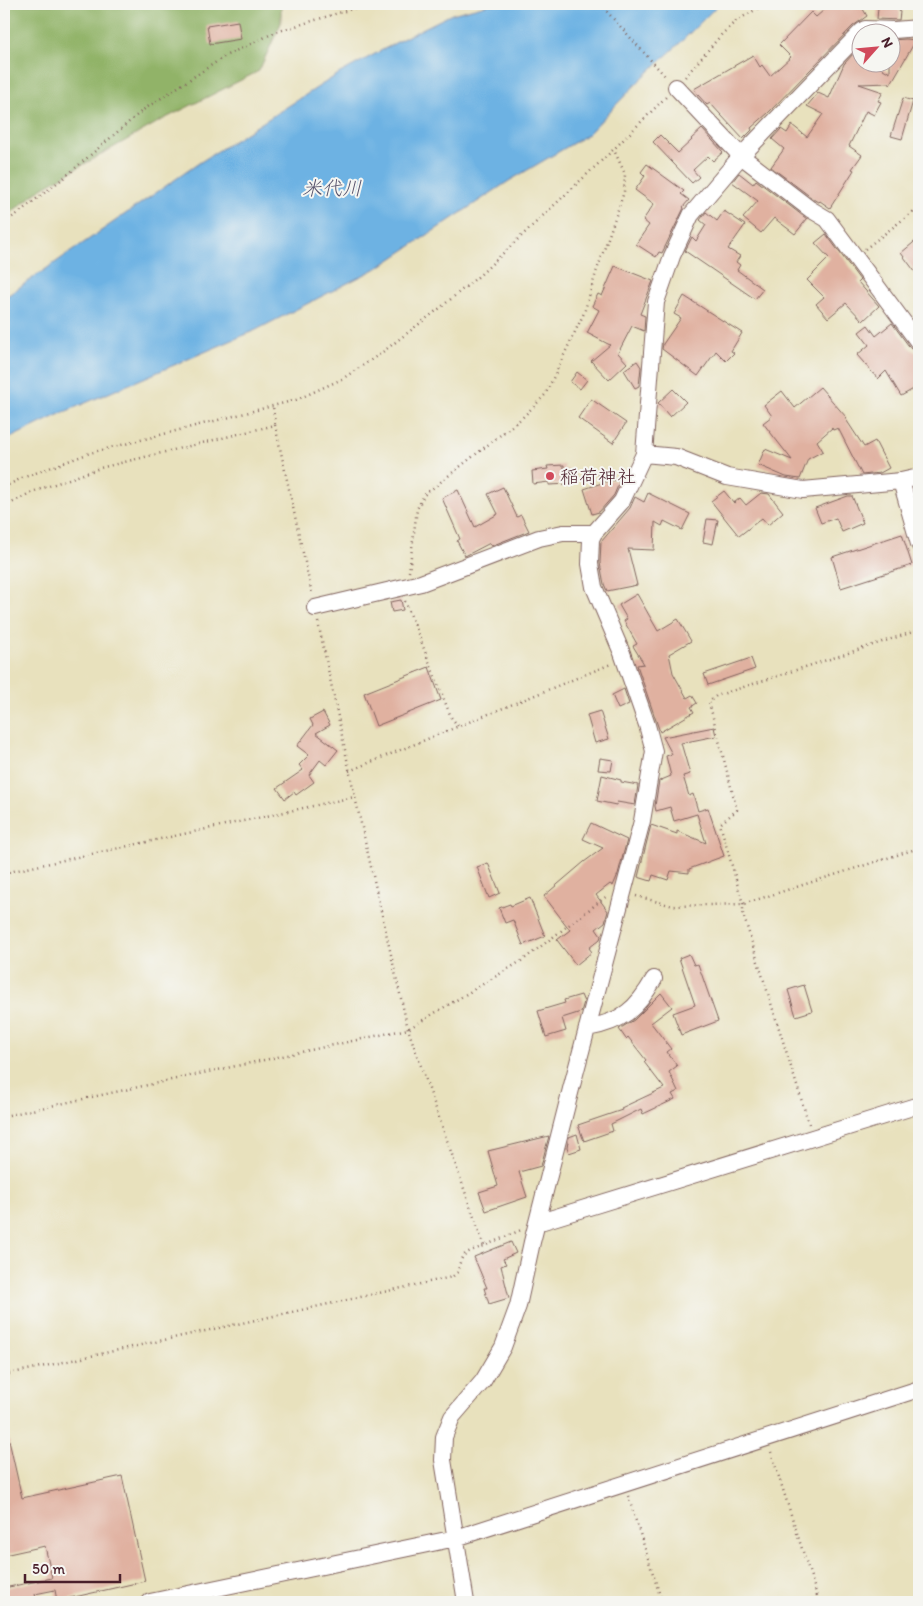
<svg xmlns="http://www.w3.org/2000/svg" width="923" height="1606" font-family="Itim,'Klee One',sans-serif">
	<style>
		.forest { fill: #91b367; stroke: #6e6949 }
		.water { fill: #6db2e3; stroke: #5c6887 }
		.building { fill: #e0b1a0 }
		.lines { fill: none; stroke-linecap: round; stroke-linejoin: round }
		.minor-casing { stroke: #81635e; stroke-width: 18 }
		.path { stroke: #81635e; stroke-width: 2.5; stroke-dasharray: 1 4; stroke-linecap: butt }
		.minor { stroke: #fff; stroke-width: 16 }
		.poi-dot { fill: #d1495b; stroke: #f6f6f2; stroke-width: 2 }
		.labels { text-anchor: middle; stroke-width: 4; stroke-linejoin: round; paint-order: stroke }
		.poi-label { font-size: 19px; fill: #4a1f2b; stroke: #f6f6f2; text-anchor: start }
		.water-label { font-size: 20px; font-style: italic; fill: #56526b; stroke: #f6f6f2 }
	</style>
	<rect width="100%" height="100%" fill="#f6f6f2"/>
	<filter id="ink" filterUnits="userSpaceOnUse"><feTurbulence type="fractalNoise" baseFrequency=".02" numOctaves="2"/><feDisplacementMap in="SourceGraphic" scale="10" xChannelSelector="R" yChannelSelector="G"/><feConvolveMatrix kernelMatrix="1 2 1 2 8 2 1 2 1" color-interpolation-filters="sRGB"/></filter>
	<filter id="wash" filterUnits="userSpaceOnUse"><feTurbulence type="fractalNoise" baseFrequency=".0096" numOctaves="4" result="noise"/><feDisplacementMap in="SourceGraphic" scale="20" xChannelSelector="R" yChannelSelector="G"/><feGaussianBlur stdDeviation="1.12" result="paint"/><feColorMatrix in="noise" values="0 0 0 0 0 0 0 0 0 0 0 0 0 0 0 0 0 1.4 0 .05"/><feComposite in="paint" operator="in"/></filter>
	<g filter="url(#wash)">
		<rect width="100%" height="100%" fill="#e8e1bd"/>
		<path class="forest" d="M4 4H281V23L259 71 160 121 42 188 4 218Z"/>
		<path class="water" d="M490 4H719L681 42 641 79 587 135 509 181 379 267 256 330 62 413 4 441V298L199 163 340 73 408 36 452 14Z"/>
		<g id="blocks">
			<path class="building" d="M831 4H847L852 9 860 4 867 16 853 26 768 113 751 128 752 130 743 139 710 103 707 105 698 95 694 89 753 55 760 67 762 65 770 76 791 57 779 45 811 12 816 17Z
				M883 4H894L900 12 899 20 877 19 878 7Z
				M238 21 241 39 210 44 207 26Z
				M906 39 916 40 890 85V83L859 84 883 92 878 101 881 102 874 115 866 111 849 146 862 155 852 169 854 170 830 208 820 201 819 202 816 201 771 167 784 149 772 139 781 129 787 133 792 125 807 137 823 114 807 106 818 93 829 98 844 64 854 53 860 57V62H871L890 73V40Z
				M903 98 913 101 902 139 891 136Z
				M702 129 723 152 713 161 708 156 693 170 699 177 692 183 653 142 660 135 678 153 692 140 691 139Z
				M647 164 684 191 681 194 689 200 683 207 684 208 662 253 659 252 656 257 636 244 649 225 643 220 654 204 635 190 645 176 641 172Z
				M739 173 753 184 756 180 807 219 795 234 774 218 761 233 743 218 758 201 732 182Z
				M724 211 745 225 728 249 740 256 736 262 740 265 737 270 763 289 755 299 685 251 692 237 696 241 706 225 700 220 706 212 717 221Z
				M826 234 860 280 858 282 879 306 863 321 846 303 828 318 816 304 824 297 807 280 829 258 815 243Z
				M919 238V277L901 253Z
				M615 266 653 281 640 314 645 316 644 331 632 326 618 353 627 363 609 380 591 361 610 345 587 333 599 310 592 306 598 294 602 296Z
				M684 296 742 333 731 351 734 353 726 361 716 351 698 376 662 349 663 344 681 318 674 314Z
				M892 323 911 349 915 352 919 353V386L901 396 886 371 878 379 857 355 869 345 859 332 868 325 876 336Z
				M637 361 641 367 639 386 635 388 624 370Z
				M577 372 587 380 580 389 570 382Z
				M820 387 846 417 845 418 864 447 875 441 889 468 880 473 862 475 838 428 833 430 832 428 817 441 823 451 808 459 800 479 786 477 758 465 765 449 792 460 763 423 772 416 764 405 782 391 795 408Z
				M673 389 686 402 670 417 658 403Z
				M591 399 626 423 613 443 578 418Z
				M564 465V470L568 469 569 484 549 485V482L533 484 532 471 548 469 547 466Z
				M611 480 620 481 614 495 599 512 592 514 584 489Z
				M503 487 517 517 521 515 529 531 491 546 490 543 465 556 457 541 460 539 442 498 458 490 475 527 498 514 488 494Z
				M724 491 734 503 740 498 746 505 761 493 769 494 783 512 768 525 762 518 739 536 711 501Z
				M648 493 690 514 682 530 664 521 662 526 655 522 654 550 628 549 637 585 607 591 604 584 600 563 601 542 630 508 635 497 644 502Z
				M848 496H852L863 523 842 532 836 518 821 523 815 508Z
				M707 519 718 520 713 544 703 542Z
				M902 534 912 565 841 588 832 557Z
				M637 594 658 631 678 619 691 641 669 654 673 673 687 698 692 695 697 703 691 707 694 712 660 732 637 665 644 664 633 646 637 644 624 621 627 619 619 605Z
				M401 600 403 610 392 612 390 602Z
				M751 658 755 669 708 685 704 674Z
				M429 667 441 700 376 726 364 693Z
				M624 689 629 704 618 709 612 695Z
				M600 711 609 739 595 743 587 715Z
				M323 712 330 725 316 733 338 750 326 765 320 760 309 775 314 782 296 795 294 792 285 799 277 788 303 770 299 765 309 755 297 746 313 725 310 719Z
				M714 727 716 736 681 743 690 774 683 776 689 796 693 794 698 811 708 808 724 856 689 869V873L671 871 668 880 653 875 651 881 638 877 651 825 677 834V831L706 843 697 814 674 821 670 807 656 811 655 806 659 781 671 776 666 756 672 754 663 737Z
				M600 758 613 760 611 771 598 770Z
				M602 775 621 780V782L638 785 635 805 617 802 616 805 597 801Z
				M591 823 627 840 618 874 613 886 610 884 596 895 608 911 605 922 596 929 601 936 600 939 589 948 592 952 576 965 557 940 570 930 544 896 584 862 603 848 583 839Z
				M488 863 500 893 489 898 477 867Z
				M530 898 545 936 523 945 513 920 505 923 499 908 510 904 511 906Z
				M689 954 694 965 698 964 718 1021 681 1035 673 1013 695 1005 679 958Z
				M804 985 812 1011 796 1016 788 990Z
				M661 993 672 1007 651 1023 671 1049 667 1052 677 1066 669 1072 678 1091 672 1094 675 1099 643 1114 641 1109 611 1124 613 1131 584 1141 578 1125 622 1110 621 1108 664 1088 644 1062 646 1060 628 1037 626 1039 619 1029 634 1020Z
				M581 995 584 1002 581 1012 562 1018 566 1031 546 1037 538 1011 565 1003 564 1000Z
				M577 1134 581 1149 569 1153 567 1147 569 1137Z
				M549 1136 541 1166 519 1172 527 1197 486 1211 479 1192 498 1186 488 1151Z
				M511 1242 516 1253 503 1259 506 1264 501 1266 509 1298 489 1304 484 1288H487L474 1257Z
				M8 1436 22 1498 122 1476 145 1581 57 1601 55 1590 35 1594 37 1602H4V1588L52 1578 45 1546 4 1555V1437Z"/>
		</g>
	</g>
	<g filter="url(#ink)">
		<use href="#blocks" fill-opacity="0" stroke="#81635e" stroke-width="1"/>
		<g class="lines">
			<g class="minor-casing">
				<path id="minor" d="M861 32 865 29 894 30 919 28
					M676 87 741 156 810 209 827 219 919 343
					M644 454 676 457 727 477 803 490 901 481 919 477
					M901 481 919 544
					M315 608 421 583 539 538 563 533H594
					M587 1028C622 1022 637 1009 654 979
					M537 1223 919 1105
					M150 1602 456 1538 919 1389
					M466 1602 443 1460 444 1437 452 1417 483 1381 503 1347 518 1306 532 1242 571 1089 642 821 654 751 647 725 622 653 594 587 590 564 591 539 594 533 622 501 644 454 656 302 672 256 691 215 741 156 860 33"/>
			</g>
			<path class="path" d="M600 4 666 77
				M685 77 722 34 736 21 765 4
				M4 223 17 214 66 176 143 110 227 55 276 32 368 4
				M865 249 919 207
				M275 425 312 594
				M573 476 608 475 618 477
				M4 487 22 478 90 453 296 400 342 379 380 354 440 308 480 275 614 149 667 96
				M4 507 32 492 100 468 275 425 273 406
				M409 572 417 509 424 495 522 418 545 395 584 313 596 273 624 192 625 174 614 150
				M405 601 451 717 458 726
				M318 622 355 797 408 1029 484 1246 521 1230
				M349 771 611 664
				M4 873 354 797
				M636 896 673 906 743 904 919 848
				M4 1116 408 1029 523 960 607 896
				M809 1124 743 914V904L720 824 737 810 709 702 716 696 919 630
				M4 1375 452 1277 458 1272C461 1251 467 1253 484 1246
				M771 1452 819 1602
				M628 1496 662 1602"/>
			<use href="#minor" class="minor"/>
		</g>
	</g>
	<circle class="poi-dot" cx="550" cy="476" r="5"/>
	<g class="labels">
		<g class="poi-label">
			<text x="560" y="483">稲荷神社</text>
		</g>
		<g class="water-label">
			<text x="332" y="195">米代川</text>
		</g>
	</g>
	<rect width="923" height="1606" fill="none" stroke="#f6f6f2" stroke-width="20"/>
	<g transform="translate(876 48) rotate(63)"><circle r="24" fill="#f6f6f2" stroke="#b1a0a2"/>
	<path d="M0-4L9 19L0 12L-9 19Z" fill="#d1495b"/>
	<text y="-8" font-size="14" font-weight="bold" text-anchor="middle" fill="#4a1f2b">N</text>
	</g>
	<path d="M25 1574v8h95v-8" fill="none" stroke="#4a1f2b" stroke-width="2.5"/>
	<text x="32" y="1574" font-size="15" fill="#4a1f2b" stroke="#f6f6f2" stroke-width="4" paint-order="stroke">50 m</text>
</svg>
